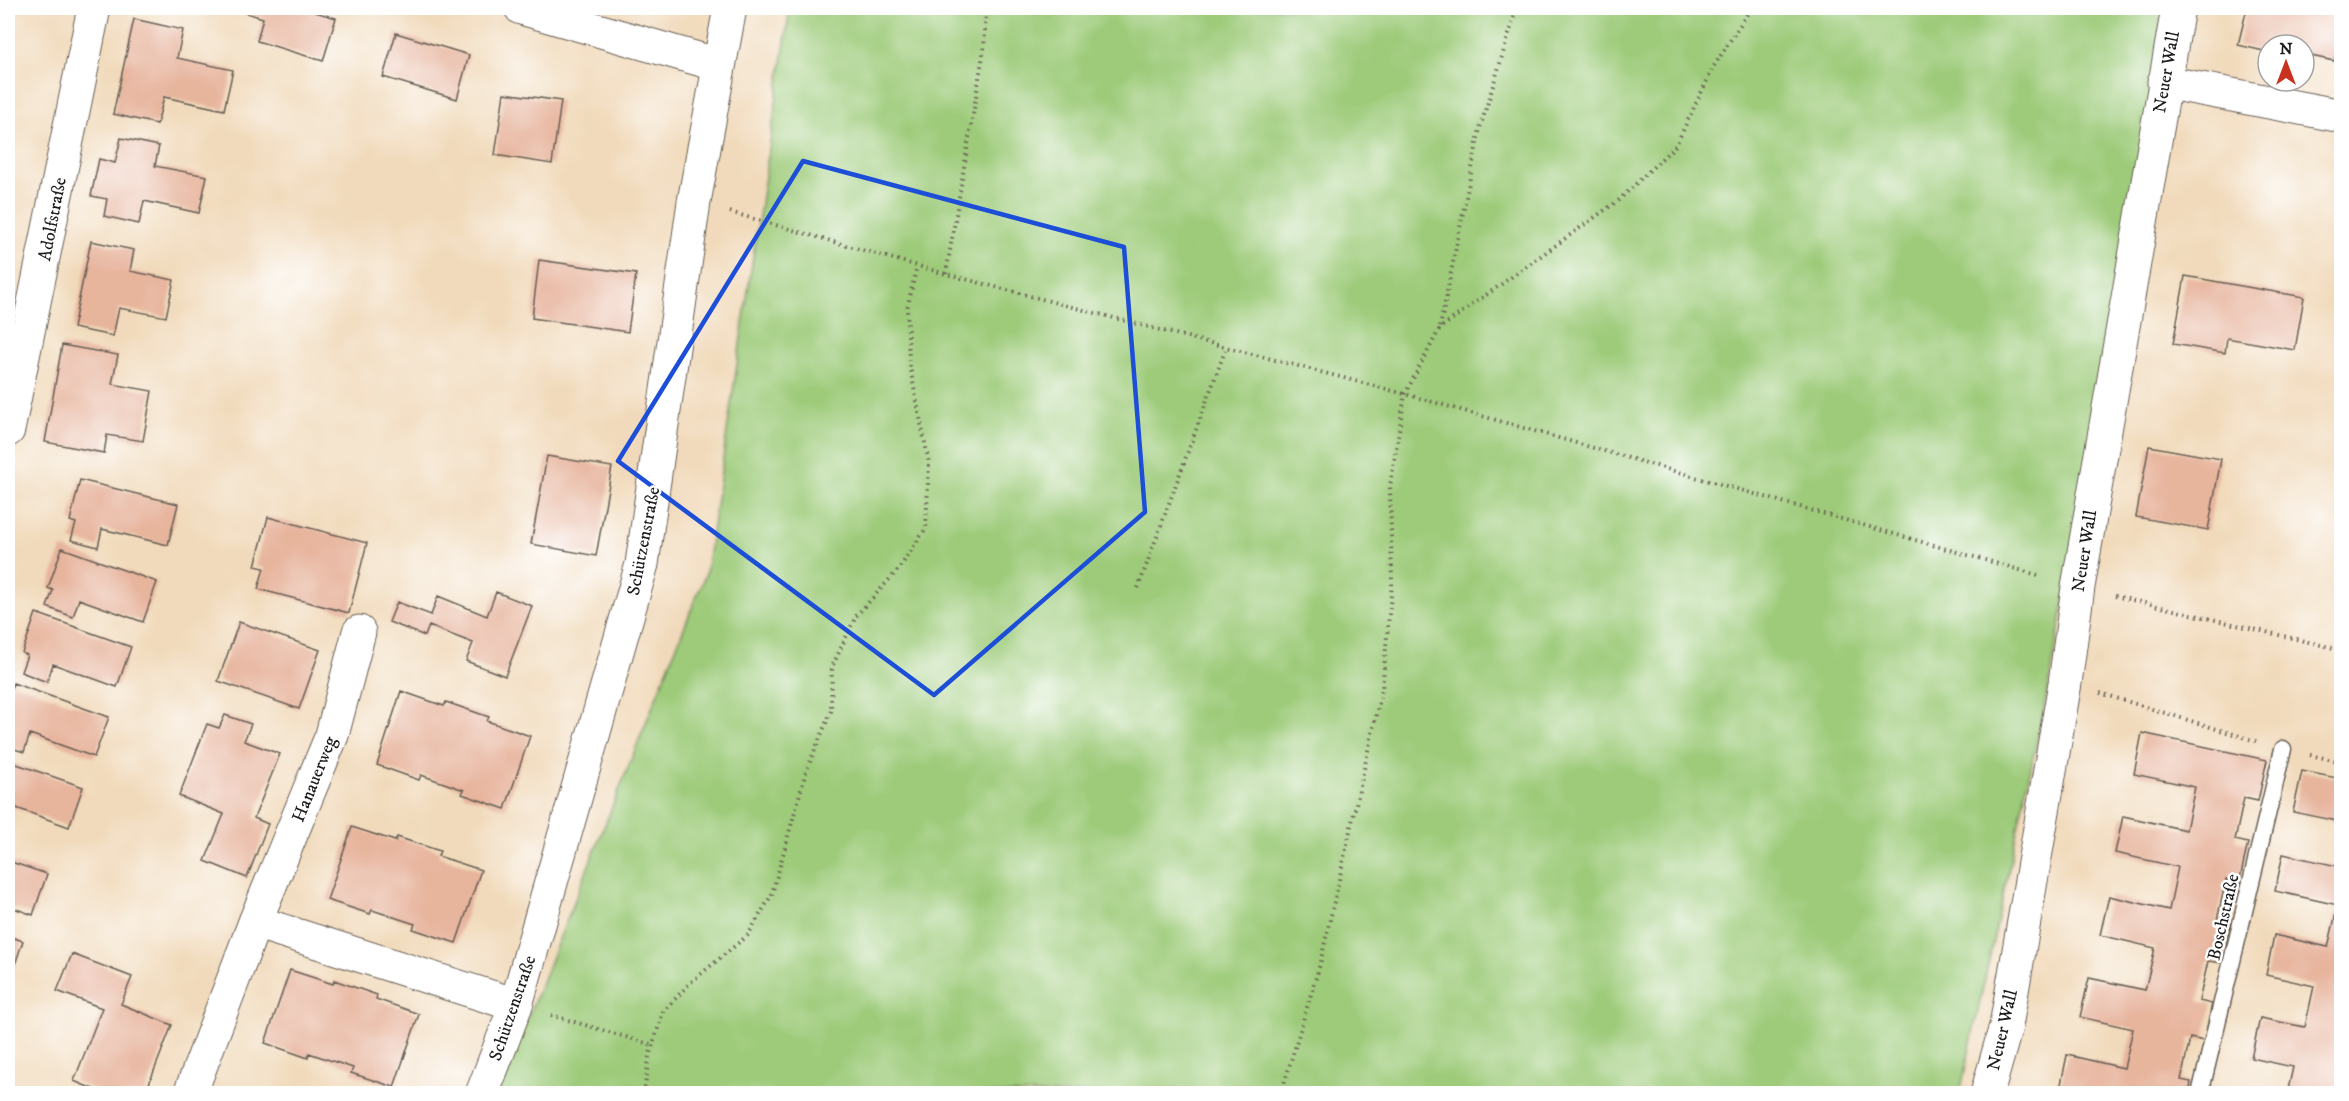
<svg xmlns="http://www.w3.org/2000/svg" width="2349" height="1101" font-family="'IM FELL DW Pica',serif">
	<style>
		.green { fill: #9dcb79; stroke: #5c744a; stroke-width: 1.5 }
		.building { fill: #e7b49c }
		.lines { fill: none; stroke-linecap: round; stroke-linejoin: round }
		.lane-casing { stroke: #675e54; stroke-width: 19 }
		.street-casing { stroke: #675e54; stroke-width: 35 }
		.path { stroke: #675e54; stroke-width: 4; stroke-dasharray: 1.5 4.5; stroke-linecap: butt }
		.lane { stroke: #fff; stroke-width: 16 }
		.street { stroke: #fff; stroke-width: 33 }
		.marked { fill: none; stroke: #1d4ed8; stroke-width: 4.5; stroke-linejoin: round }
		.labels { text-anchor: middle; stroke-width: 5; stroke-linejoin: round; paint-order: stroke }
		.street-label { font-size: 18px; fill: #1c1c1c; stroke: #fff }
	</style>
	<rect width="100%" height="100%" fill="#fff"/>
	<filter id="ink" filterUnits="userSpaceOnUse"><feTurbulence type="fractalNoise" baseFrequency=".0167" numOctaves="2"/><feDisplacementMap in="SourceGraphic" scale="12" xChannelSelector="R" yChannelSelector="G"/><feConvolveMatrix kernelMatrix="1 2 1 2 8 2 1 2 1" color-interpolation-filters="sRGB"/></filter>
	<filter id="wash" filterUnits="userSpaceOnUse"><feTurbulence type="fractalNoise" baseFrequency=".008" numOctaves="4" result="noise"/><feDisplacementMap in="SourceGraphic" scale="24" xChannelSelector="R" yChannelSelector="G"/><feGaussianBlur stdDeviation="1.35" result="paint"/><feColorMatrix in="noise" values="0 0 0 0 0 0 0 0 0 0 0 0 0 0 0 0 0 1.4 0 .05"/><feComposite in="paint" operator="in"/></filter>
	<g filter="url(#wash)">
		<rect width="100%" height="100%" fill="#f1dabb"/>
		<path class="green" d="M790 8H2172L2050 680 1960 1093 497 1094 706 573Z"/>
		<g id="blocks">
			<path class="building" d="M229 8H301L336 18 323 61 257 41 263 18Z
				M2247 8H2342V30L2334 61 2311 56 2309 62 2304 61V45H2268V52L2238 45Z
				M134 19 183 30 177 58 233 70 224 110 164 97 157 124 113 114Z
				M8 25H12L9 80H8Z
				M396 33 469 55 457 99 383 77Z
				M504 93 561 101 552 164 495 155Z
				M121 138 159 146 155 166 207 176 199 213 144 201 139 224 104 216 107 199 91 196 99 159 115 163Z
				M91 241 134 250 130 271 174 280 166 317 119 308 113 336 73 328Z
				M539 260 636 274 628 332 532 318Z
				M2185 276 2304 297 2295 350 2227 338 2225 353 2173 344Z
				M62 345 118 355 112 384 152 391 143 441 107 435 104 453 45 442Z
				M2149 446 2221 459 2208 530 2136 517Z
				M547 456 612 467 596 556 531 544Z
				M80 480 178 504 168 545 102 529 98 547 71 540 76 523 70 521Z
				M268 517 367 543 349 613 258 589 264 568 255 566Z
				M62 548 157 582 143 622 79 599 73 617 47 607 53 590 48 588Z
				M496 592 532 606 505 676 466 661 473 643 429 626 425 636 389 622 397 602 431 615 438 596 487 616Z
				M36 613 131 647 117 687 53 664 47 682 21 672 27 655 22 653Z
				M239 622 320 650 299 709 218 681Z
				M13 683 109 717 94 757 30 734 24 752 8 747V700Z
				M401 691 444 706 446 702 489 717 487 721 530 736 505 809 462 794 464 790 421 775 419 780 377 765Z
				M225 715 251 724 244 741 280 754 254 818 268 824 247 878 205 861 224 814 179 796 207 724 219 728Z
				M2142 733 2267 760 2258 801 2244 798 2235 840 2248 843 2239 883 2226 880 2217 920 2231 923 2222 963 2208 961 2199 1001 2212 1004 2204 1041 2190 1038 2181 1080 2191 1082 2189 1094H2059L2067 1055 2124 1068 2133 1029 2080 1017 2089 978 2145 990 2155 948 2100 935 2109 896 2169 910 2178 867 2115 853 2123 816 2186 830 2195 787 2134 774Z
				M8 761 83 787 69 827 8 805Z
				M2302 771 2342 779V822L2293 812Z
				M352 827 395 841 397 837 440 851 438 856 481 870 456 943 413 929 415 924 372 910 370 914 327 900Z
				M2283 854 2342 867V1094H2287L2293 1067 2251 1058 2260 1018 2305 1027 2314 986 2266 975 2274 935 2328 947 2338 905 2275 891Z
				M8 861 47 874 33 915 8 906Z
				M8 936 23 941 8 985Z
				M72 954 132 977 121 1004 172 1025 145 1094H105L74 1081 102 1008 57 991Z
				M290 970 333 984 334 980 377 995 376 999 419 1014 394 1087 351 1073 353 1068 309 1053 308 1058 265 1043Z"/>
		</g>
	</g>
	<g filter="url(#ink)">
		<use href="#blocks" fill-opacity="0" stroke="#675e54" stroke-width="1.5"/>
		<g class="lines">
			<g class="lane-casing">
				<path id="lane" d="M2200 1094 2283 749"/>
			</g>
			<g class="street-casing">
				<path id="street" d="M521 8 719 65
					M2164 82 2342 116
					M8 430 94 8
					M255 922 516 1005
					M190 1094 255 922 332 735 359 632
					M482 1094 516 1005 642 564 694 202 730 8
					M1987 1094 2006 1026 2065 683 2078 587 2178 8"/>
			</g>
			<path class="path" d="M730 212 946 274 1405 394 2041 576
				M946 274 984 49 986 8
				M1440 327 1480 128 1517 8
				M1138 588 1226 348
				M2115 596 2342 650
				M2100 693 2256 741
				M2310 755 2342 762
				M551 1015 653 1045
				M644 1094 649 1057 663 1012 690 983 748 935 772 894 806 772 831 711 832 667 856 616 898 570 926 528 929 463 909 362 907 309 917 266
				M1281 1094 1320 964 1382 689 1392 584 1390 486 1405 394 1440 328 1619 200 1676 145 1714 66 1751 8"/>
			<use href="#lane" class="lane"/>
			<use href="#street" class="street"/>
		</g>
	</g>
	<path class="marked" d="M803 161 1124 247 1145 512 934 695 618 461Z"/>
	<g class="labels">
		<g class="street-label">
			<text transform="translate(2166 72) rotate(-80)" y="6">Neuer Wall</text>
			<text transform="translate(52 219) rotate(-79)" y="6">Adolfstraße</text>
			<text transform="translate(643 541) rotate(-79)" y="6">Schützenstraße</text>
			<text transform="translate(2084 551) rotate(-81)" y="6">Neuer Wall</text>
			<text transform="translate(314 779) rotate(-68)" y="6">Hanauerweg</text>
			<text transform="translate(2223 917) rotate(-77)" y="6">Boschstraße</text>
			<text transform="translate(512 1008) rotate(-71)" y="6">Schützenstraße</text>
			<text transform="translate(2002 1030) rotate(-77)" y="6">Neuer Wall</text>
		</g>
	</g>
	<rect width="2349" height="1101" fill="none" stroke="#fff" stroke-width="30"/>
	<g transform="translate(2286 63)"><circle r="28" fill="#ffffff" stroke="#a4a4a4" stroke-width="1.5"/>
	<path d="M0-4.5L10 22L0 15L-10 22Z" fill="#c8321e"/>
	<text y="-9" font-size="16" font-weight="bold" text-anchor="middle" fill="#1c1c1c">N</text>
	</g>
</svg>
